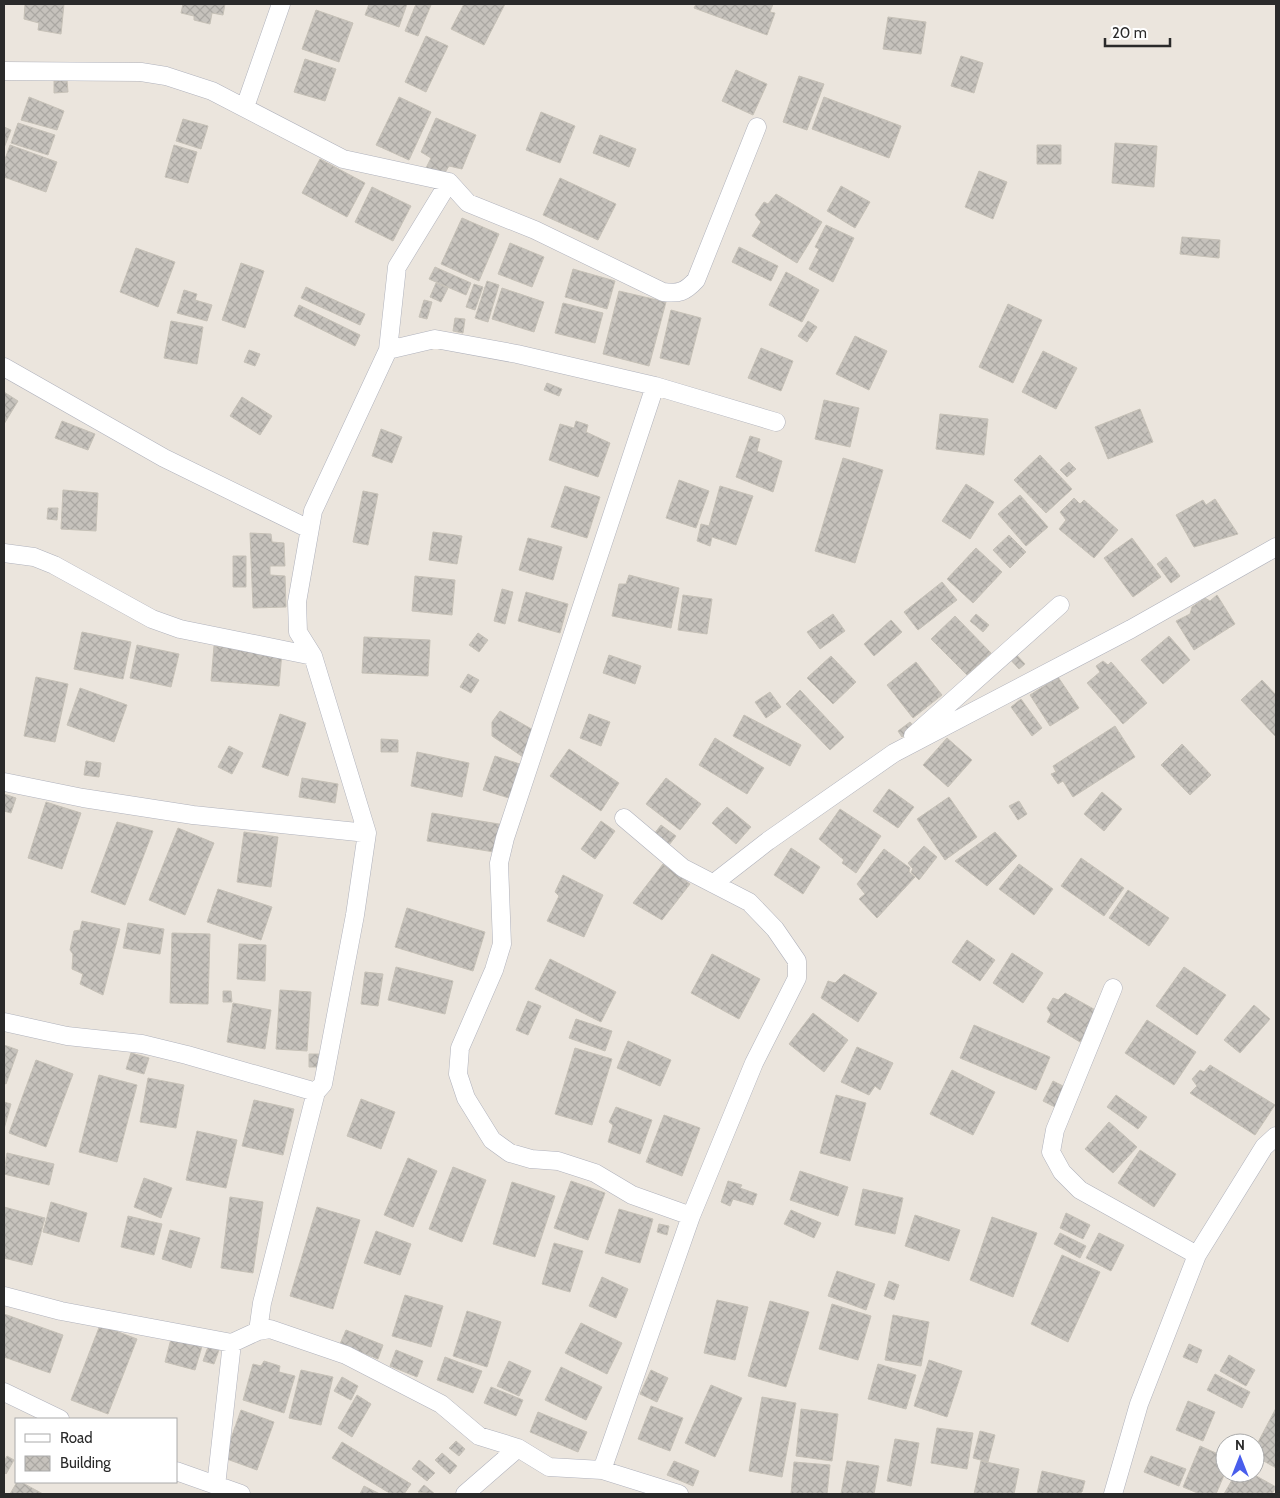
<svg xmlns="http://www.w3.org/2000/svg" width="1280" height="1498" font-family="Cabin,sans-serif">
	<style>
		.building { fill: url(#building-cross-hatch); stroke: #c6c1b7 }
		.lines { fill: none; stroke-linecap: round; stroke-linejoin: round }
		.minor-casing { stroke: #b0b2bc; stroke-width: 19 }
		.minor { stroke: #fff; stroke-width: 18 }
	</style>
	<defs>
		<pattern id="building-cross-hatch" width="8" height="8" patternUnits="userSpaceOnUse" patternTransform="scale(1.25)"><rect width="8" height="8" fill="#c6c2bc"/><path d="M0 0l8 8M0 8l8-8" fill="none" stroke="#aaa7a2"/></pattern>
	</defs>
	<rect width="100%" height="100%" fill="#ebe5dd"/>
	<path class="building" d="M25 4H64L61 34 38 30 39 23 24 19Z
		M183 4H225L223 15 212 13 210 24 194 20V16L181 13Z
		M369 4H407L399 27 365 15Z
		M416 4 431 5 418 36 405 31Z
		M464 4H505L484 45 451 29Z
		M696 4H773L770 12 775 13 767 35 694 8Z
		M316 10 353 23 339 62 302 49Z
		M888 17 926 22 921 54 883 49Z
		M426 36 448 46 426 92 405 82Z
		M961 56 983 63 974 93 951 86Z
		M305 59 336 69 325 101 294 92Z
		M736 70 767 84 753 115 722 101Z
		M799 76 824 84 807 130 783 122Z
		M67 80 68 92 54 93V81Z
		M29 97 64 111 57 130 21 120Z
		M399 97 431 112 409 160 376 145Z
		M824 97 901 126 889 158 812 129Z
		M541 112 575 126 560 163 526 150Z
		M436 118 476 135 462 169 449 166 441 179 426 168 431 158 421 152Z
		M183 119 208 126 201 149 176 141Z
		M18 123 55 135 48 155 11 143Z
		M4 127 11 130 4 148Z
		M600 135 636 149 629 167 593 153Z
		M1115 143 1157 146 1154 187 1112 183Z
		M10 145 57 162 46 192 4 177V162Z
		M174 145 197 152 188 183 165 177Z
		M1037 145H1061V164H1037Z
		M320 159 365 183 347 217 302 193Z
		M979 171 1007 182 993 219 965 207Z
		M560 178 616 204 598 240 543 215Z
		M841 186 870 202 855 228 827 211Z
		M372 187 411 206 393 241 355 222Z
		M776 194 822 222 797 263 752 236 761 222 755 215 764 202 768 204Z
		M462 218 499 234 479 281 441 264Z
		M826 225 854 238 833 282 809 269 819 249 815 247Z
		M1182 237 1220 240 1219 258 1180 254Z
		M510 243 544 257 532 287 498 274Z
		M739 247 778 266 771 281 732 262Z
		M136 248 175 262 158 307 120 292Z
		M241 263 264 271 245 328 222 320Z
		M435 267 471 283 466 295 429 279Z
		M573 269 615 281 607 309 565 297Z
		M786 272 819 290 802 322 769 305Z
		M487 281 499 285 488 322 475 318Z
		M436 283 448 288 441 302 430 297Z
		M474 284 483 287 475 310 466 307Z
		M306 287 365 314 360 325 301 298Z
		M502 288 544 302 534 332 492 319Z
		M184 290 197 294 195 300 212 305 207 321 177 313Z
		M619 291 666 302 649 366 603 354Z
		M424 300 432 302 427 319 419 317Z
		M563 303 603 313 595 343 555 333Z
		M1008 304 1042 320 1013 383 979 367Z
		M299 305 360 335 355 346 294 316Z
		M671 310 701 318 689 365 660 358Z
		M455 318 465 319 463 333 453 331Z
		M171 321 203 327 197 364 164 358Z
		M808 321 817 327 807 342 798 336Z
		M855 336 887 351 869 390 836 374Z
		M761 348 793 361 781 391 748 378Z
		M249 350 260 354 255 366 244 362Z
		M1043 351 1077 368 1056 409 1022 392Z
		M547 383 562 389 559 396 544 390Z
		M4 392 18 401 4 424Z
		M242 397 272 416 260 435 230 416Z
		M824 400 859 408 850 447 815 439Z
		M1140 409 1153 442 1108 459 1095 427Z
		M940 414 988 419 984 455 936 449Z
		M62 421 95 434 88 450 55 438Z
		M576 421 588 425 586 432 610 443 598 477 549 460 560 424 574 428Z
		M381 429 402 437 392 463 372 456Z
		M750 436 760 439 757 451 782 461 773 492 736 477Z
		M1040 455 1072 489 1046 513 1014 480Z
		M843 458 883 470 855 563 815 551Z
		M1069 462 1076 469 1067 477 1060 470Z
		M679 480 709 491 696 528 666 518Z
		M966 484 994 502 970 539 942 521Z
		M565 486 600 497 587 538 551 527Z
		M720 486 753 496 736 545 712 537 710 546 697 541 701 524 709 526Z
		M63 490 98 493 96 531 61 529Z
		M363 491 378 494 368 545 353 542Z
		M1020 495 1048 527 1026 546 998 514Z
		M1074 498 1080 504 1084 500 1118 530 1094 558 1059 529 1066 520 1060 512Z
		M1215 499 1238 534 1194 547 1176 515 1203 500 1206 505Z
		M48 508H58L57 520 47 519Z
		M433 532 462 536 457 564 429 560Z
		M250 533 271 534 272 542 284 543 285 566H270V575L285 576 286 607 253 608Z
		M1009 535 1026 552 1010 568 993 550Z
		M528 538 562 547 553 580 519 570Z
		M1132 538 1161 577 1133 597 1104 558Z
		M976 548 1002 572 973 603 947 579Z
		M233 556H246V587H233Z
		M1166 557 1180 576 1171 583 1157 564Z
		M629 575 679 588 671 628 612 616 619 584H626Z
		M415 576 455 580 452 615 412 611Z
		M942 582 957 600 918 630 904 612Z
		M502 589 513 592 505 624 494 621Z
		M526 592 568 604 560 633 518 621Z
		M683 595 712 599 707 634 678 630Z
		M1217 595 1235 624 1194 650 1176 621 1190 614 1192 607 1205 598 1210 601Z
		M833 614 845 631 820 649 807 632Z
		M976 614 989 625 983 632 970 621Z
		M955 616 991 653 967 675 931 639Z
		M891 620 902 632 874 656 864 644Z
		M82 632 131 642 123 679 74 669Z
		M478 633 488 640 479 652 469 645Z
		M1169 636 1190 660 1163 684 1141 660Z
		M364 637 430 640 428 676 362 673Z
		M137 645 179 654 171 687 130 678Z
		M214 646 282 652 279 686 211 681Z
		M1013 651 1025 664 1019 669 1008 657Z
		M609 655 641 666 635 684 603 673Z
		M831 656 856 682 833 704 807 678Z
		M1103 661 1108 665 1111 662 1147 703 1123 724 1087 683 1100 672 1096 666Z
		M916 662 942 695 913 718 887 685Z
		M468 674 479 680 471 693 460 687Z
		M36 677 68 684 55 742 24 736Z
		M1058 677 1079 708 1050 726 1030 695Z
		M1262 680 1276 695V737L1241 700Z
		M80 688 127 705 114 742 67 725Z
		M800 690 844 737 830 750 786 704Z
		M770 692 781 707 766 718 755 702Z
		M1021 699 1042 728 1032 736 1011 707Z
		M500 711 535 731 523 757 492 736V722Z
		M280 714 306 723 288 776 262 767Z
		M589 714 610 722 601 746 580 738Z
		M744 715 801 745 790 766 733 736Z
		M910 722 915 728 902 737 898 731Z
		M1115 726 1135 757 1073 797 1063 781 1058 784 1051 774 1056 772 1053 766Z
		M715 738 764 768 747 794 699 765Z
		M947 738 972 760 948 787 923 765Z
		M381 739 398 740V752H381Z
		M1182 744 1211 775 1190 795 1161 765Z
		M229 746 243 753 232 774 218 767Z
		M569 749 619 783 601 811 550 776Z
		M417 752 469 763 462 797 411 786Z
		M495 756 520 764 509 798 483 790Z
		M86 761 101 763 99 777 84 775Z
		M302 778 338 784 335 803 299 797Z
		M666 778 701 804 680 830 646 804Z
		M889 789 914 807 898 828 873 811Z
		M1102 792 1122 809 1104 831 1084 814Z
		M4 794 16 798 11 813 4 811Z
		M949 797 977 837 945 860 917 819Z
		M1019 801 1027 814 1018 820 1009 806Z
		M46 802 81 813 62 869 28 858Z
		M727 807 751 827 736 844 712 823Z
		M840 809 881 836 856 873 842 863 844 860 819 839Z
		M432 813 505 825 500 853 427 841Z
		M601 821 615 831 595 859 581 849Z
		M117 822 153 831 125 905 91 892Z
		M661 825 676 836 669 845 654 834Z
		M178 828 214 843 185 915 149 900Z
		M244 832 278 837 271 887 237 882Z
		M995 832 1017 856 987 886 955 861Z
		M924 846 937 857 919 880 911 872 913 869 908 863Z
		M791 848 820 867 803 894 774 875Z
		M884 849 910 868 909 872 915 877 877 918 859 899 865 894 857 884Z
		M1081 858 1124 888 1104 916 1061 886Z
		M663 864 690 884 662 920 633 903Z
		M1019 864 1053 889 1034 915 999 889Z
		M563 875 603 895 584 937 547 921 559 896 555 892Z
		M218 889 272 907 261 940 207 922Z
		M1128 890 1169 918 1149 946 1109 918Z
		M407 908 485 932 473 971 395 947Z
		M82 921 120 929 103 995 80 984 83 974 72 969 73 954 70 950 74 931 80 930Z
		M128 923 164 929 160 954 123 948Z
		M172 933 210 934 208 1004 170 1003Z
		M967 940 995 960 980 981 952 962Z
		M239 944 266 945 265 981 237 979Z
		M1012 953 1043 973 1023 1003 993 983Z
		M712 954 760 979 739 1019 691 993Z
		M550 959 616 992 601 1022 535 989Z
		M396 967 453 981 445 1014 388 1000Z
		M1184 967 1226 995 1197 1035 1156 1006Z
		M365 972 383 974 378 1006 361 1004Z
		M844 974 877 993 858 1022 821 998 828 981 835 983Z
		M280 990 311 992 307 1051 276 1049Z
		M223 991H231L232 1002H223Z
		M1065 993 1099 1012 1080 1042 1047 1022 1051 1014 1047 1008 1053 998 1058 1000Z
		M528 1001 541 1006 528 1035 516 1030Z
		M233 1003 271 1010 265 1049 227 1042Z
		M1254 1005 1270 1019 1240 1053 1224 1040Z
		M813 1013 848 1040 824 1072 789 1044Z
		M576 1019 612 1031 605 1051 569 1038Z
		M1147 1020 1196 1052 1174 1085 1125 1053Z
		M974 1025 1050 1057 1036 1090 960 1058Z
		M628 1041 671 1060 660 1086 617 1068Z
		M4 1045 18 1050 6 1084 4 1083Z
		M857 1047 893 1063 880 1090 875 1086 869 1095 841 1082Z
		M575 1048 612 1059 592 1125 555 1114Z
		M131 1053 149 1058 144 1074 126 1069Z
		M309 1054H323L322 1067H309Z
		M36 1060 73 1074 46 1147 9 1133Z
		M1210 1065 1275 1105 1255 1135 1190 1093 1197 1086 1192 1079 1200 1070 1204 1072Z
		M952 1070 995 1092 973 1135 930 1114Z
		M99 1075 137 1085 117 1162 79 1152Z
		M148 1078 184 1085 176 1128 140 1122Z
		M1053 1081 1065 1087 1055 1107 1043 1101Z
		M836 1095 866 1103 850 1161 820 1153Z
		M1116 1095 1147 1117 1138 1129 1107 1107Z
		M361 1099 395 1112 381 1149 347 1136Z
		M254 1100 294 1109 283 1155 242 1146Z
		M4 1102 11 1104 4 1129Z
		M616 1107 652 1120 640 1154 608 1142 613 1125 609 1122Z
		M664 1115 700 1128 682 1176 646 1162Z
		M1109 1122 1137 1147 1113 1173 1085 1149Z
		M197 1131 237 1140 226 1188 186 1180Z
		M1140 1150 1176 1174 1154 1207 1118 1183Z
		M7 1153 54 1164 49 1185 4 1174Z
		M408 1158 437 1171 413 1227 384 1215Z
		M453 1167 486 1180 462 1242 429 1229Z
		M800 1171 848 1187 838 1216 790 1200Z
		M144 1178 172 1188 161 1218 134 1207Z
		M571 1181 605 1193 588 1240 554 1228Z
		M728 1181 742 1185 740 1188 757 1194 753 1205 733 1199 730 1206 721 1202Z
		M512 1182 555 1196 535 1257 493 1244Z
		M863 1189 903 1198 895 1234 855 1225Z
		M230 1197 263 1202 253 1273 221 1268Z
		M51 1202 87 1213 79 1242 43 1232Z
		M4 1207 45 1218 32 1265 4 1258Z
		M317 1207 360 1220 333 1309 290 1296Z
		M619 1209 653 1219 640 1263 605 1253Z
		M791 1210 821 1223 814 1238 784 1224Z
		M1066 1213 1090 1225 1083 1239 1060 1228Z
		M915 1215 960 1230 949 1261 905 1246Z
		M128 1216 162 1224 154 1255 121 1247Z
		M992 1217 1037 1233 1013 1297 970 1280Z
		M659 1224 669 1226 667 1235 657 1232Z
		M170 1230 200 1238 191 1268 162 1259Z
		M376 1231 411 1244 400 1275 364 1263Z
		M1060 1233 1086 1246 1080 1258 1054 1244Z
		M1099 1233 1124 1245 1111 1271 1086 1258Z
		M554 1243 583 1251 570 1292 542 1284Z
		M1062 1255 1100 1272 1068 1342 1031 1324Z
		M837 1271 875 1284 866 1310 828 1296Z
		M602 1277 628 1289 616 1318 589 1306Z
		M889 1281 899 1285 894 1300 884 1296Z
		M405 1295 443 1306 431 1347 392 1336Z
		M717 1300 748 1307 735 1360 704 1353Z
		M770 1301 809 1312 786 1387 748 1376Z
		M832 1304 871 1316 858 1360 819 1349Z
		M467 1311 501 1322 487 1367 453 1356Z
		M4 1314 63 1335 50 1373 4 1357Z
		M893 1315 929 1322 921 1366 885 1360Z
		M581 1323 622 1343 607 1374 565 1353Z
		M100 1325 137 1339 108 1414 71 1400Z
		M346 1330 383 1345 378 1359 340 1344Z
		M172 1335 203 1343 195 1370 165 1362Z
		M209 1344 220 1347 214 1364 203 1361Z
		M1189 1344 1202 1350 1197 1363 1183 1357Z
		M396 1350 423 1361 417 1377 390 1366Z
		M1229 1355 1255 1370 1246 1386 1220 1371Z
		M445 1357 482 1371 473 1393 437 1380Z
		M929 1360 962 1371 947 1417 914 1406Z
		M264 1361 280 1366 279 1372 295 1376 284 1413 243 1400 253 1364 261 1366Z
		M509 1361 531 1371 519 1396 497 1386Z
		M878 1364 916 1375 906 1409 868 1399Z
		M561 1367 602 1387 586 1420 545 1400Z
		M301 1370 333 1377 321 1425 289 1418Z
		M651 1370 668 1378 657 1402 640 1394Z
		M1215 1374 1250 1392 1242 1408 1207 1390Z
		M342 1377 358 1386 351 1400 334 1391Z
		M711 1385 742 1398 715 1457 685 1443Z
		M491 1387 523 1400 516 1416 484 1403Z
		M357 1395 371 1404 352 1437 338 1428Z
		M762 1397 796 1403 782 1477 749 1471Z
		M1188 1401 1215 1412 1203 1441 1176 1430Z
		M651 1406 683 1418 670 1451 638 1439Z
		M1276 1408V1468L1255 1456V1448Z
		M801 1409 838 1414 832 1461 796 1456Z
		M241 1410 274 1422 257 1470 224 1458Z
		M538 1412 587 1432 578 1452 530 1432Z
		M937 1428 973 1433 967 1469 931 1463Z
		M980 1431 995 1435 988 1462 973 1458Z
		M895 1439 919 1443 911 1486 887 1481Z
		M456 1441 465 1449 459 1456 449 1448Z
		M342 1442 411 1484 404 1494H391L332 1458Z
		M1200 1446 1225 1457V1473L1216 1494H1200L1183 1487Z
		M442 1453 457 1466 450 1474 435 1460Z
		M7 1456 14 1460 6 1474 4 1472V1462Z
		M1151 1456 1186 1469 1179 1486 1144 1472Z
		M419 1460 435 1473 427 1481 412 1469Z
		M674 1461 699 1471 693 1486 667 1475Z
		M847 1461 879 1466 874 1494H841Z
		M981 1461 1019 1469 1014 1494H974Z
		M794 1462 830 1465 827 1494H791Z
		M1042 1471 1085 1481 1082 1492 1076 1494H1037Z
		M1236 1473H1251L1276 1487 1272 1494H1224Z
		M17 1482H21L43 1494H10Z
		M424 1485 435 1494 418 1492Z
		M364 1486 380 1494H360Z"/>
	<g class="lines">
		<g class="minor-casing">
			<path id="minor" d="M4 71 141 72 166 76 212 91 343 159 449 182 468 203 535 230 663 292C679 294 685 292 696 280L757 127
				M245 107 281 4
				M388 350 435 339 517 354 655 386 776 422
				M4 367 164 458 309 529
				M655 386 505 838 499 863 502 944 494 970 460 1048 458 1074 466 1098 492 1140 510 1153 531 1159 558 1161 595 1173 632 1195 691 1216
				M4 553 34 557 54 565 152 619 180 629 313 656
				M913 736 1060 605
				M4 782 83 798 193 815 367 833
				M714 883 768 841 894 753 1131 629 1276 547
				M1113 988 1055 1130 1051 1152 1062 1172 1080 1190 1197 1255
				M4 1022 67 1036 142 1044 187 1055 316 1092
				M4 1296 61 1311 232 1343 258 1331 270 1329 346 1355 441 1404 479 1436 518 1448
				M258 1331 262 1303 316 1092 323 1084 355 915 367 833 313 656 298 632 297 602 313 511 388 350 397 267 449 182
				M4 1392 60 1419
				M602 1470 691 1216 754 1063 797 978V961L775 929 749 902 683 868 624 818
				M176 1471 241 1494
				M216 1486 232 1343
				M465 1494 518 1448 549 1467 602 1470 679 1494
				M1113 1494 1139 1404 1197 1255 1264 1147 1276 1136"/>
		</g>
		<use href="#minor" class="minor"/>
	</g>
	<rect width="1280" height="1498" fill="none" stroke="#2a2a2a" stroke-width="10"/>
	<rect x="15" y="1418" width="162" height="65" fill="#ffffff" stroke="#aaaaaa"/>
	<rect x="25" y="1434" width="25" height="8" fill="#ffffff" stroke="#aaaaaa"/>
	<text x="60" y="1443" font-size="15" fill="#2a2a2a">Road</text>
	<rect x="25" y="1456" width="25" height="15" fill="url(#building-cross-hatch)" stroke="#aaaaaa"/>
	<text x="60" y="1468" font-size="15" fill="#2a2a2a">Building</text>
	<g transform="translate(1240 1458)"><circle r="24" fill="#ffffff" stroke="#aaaaaa"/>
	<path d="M0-4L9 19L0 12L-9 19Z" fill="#495eec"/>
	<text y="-8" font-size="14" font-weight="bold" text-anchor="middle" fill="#2a2a2a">N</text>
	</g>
	<path d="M1105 38v8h65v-8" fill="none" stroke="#2a2a2a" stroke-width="2.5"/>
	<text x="1112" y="38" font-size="15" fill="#2a2a2a" stroke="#ffffff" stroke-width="4" paint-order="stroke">20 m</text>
</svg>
